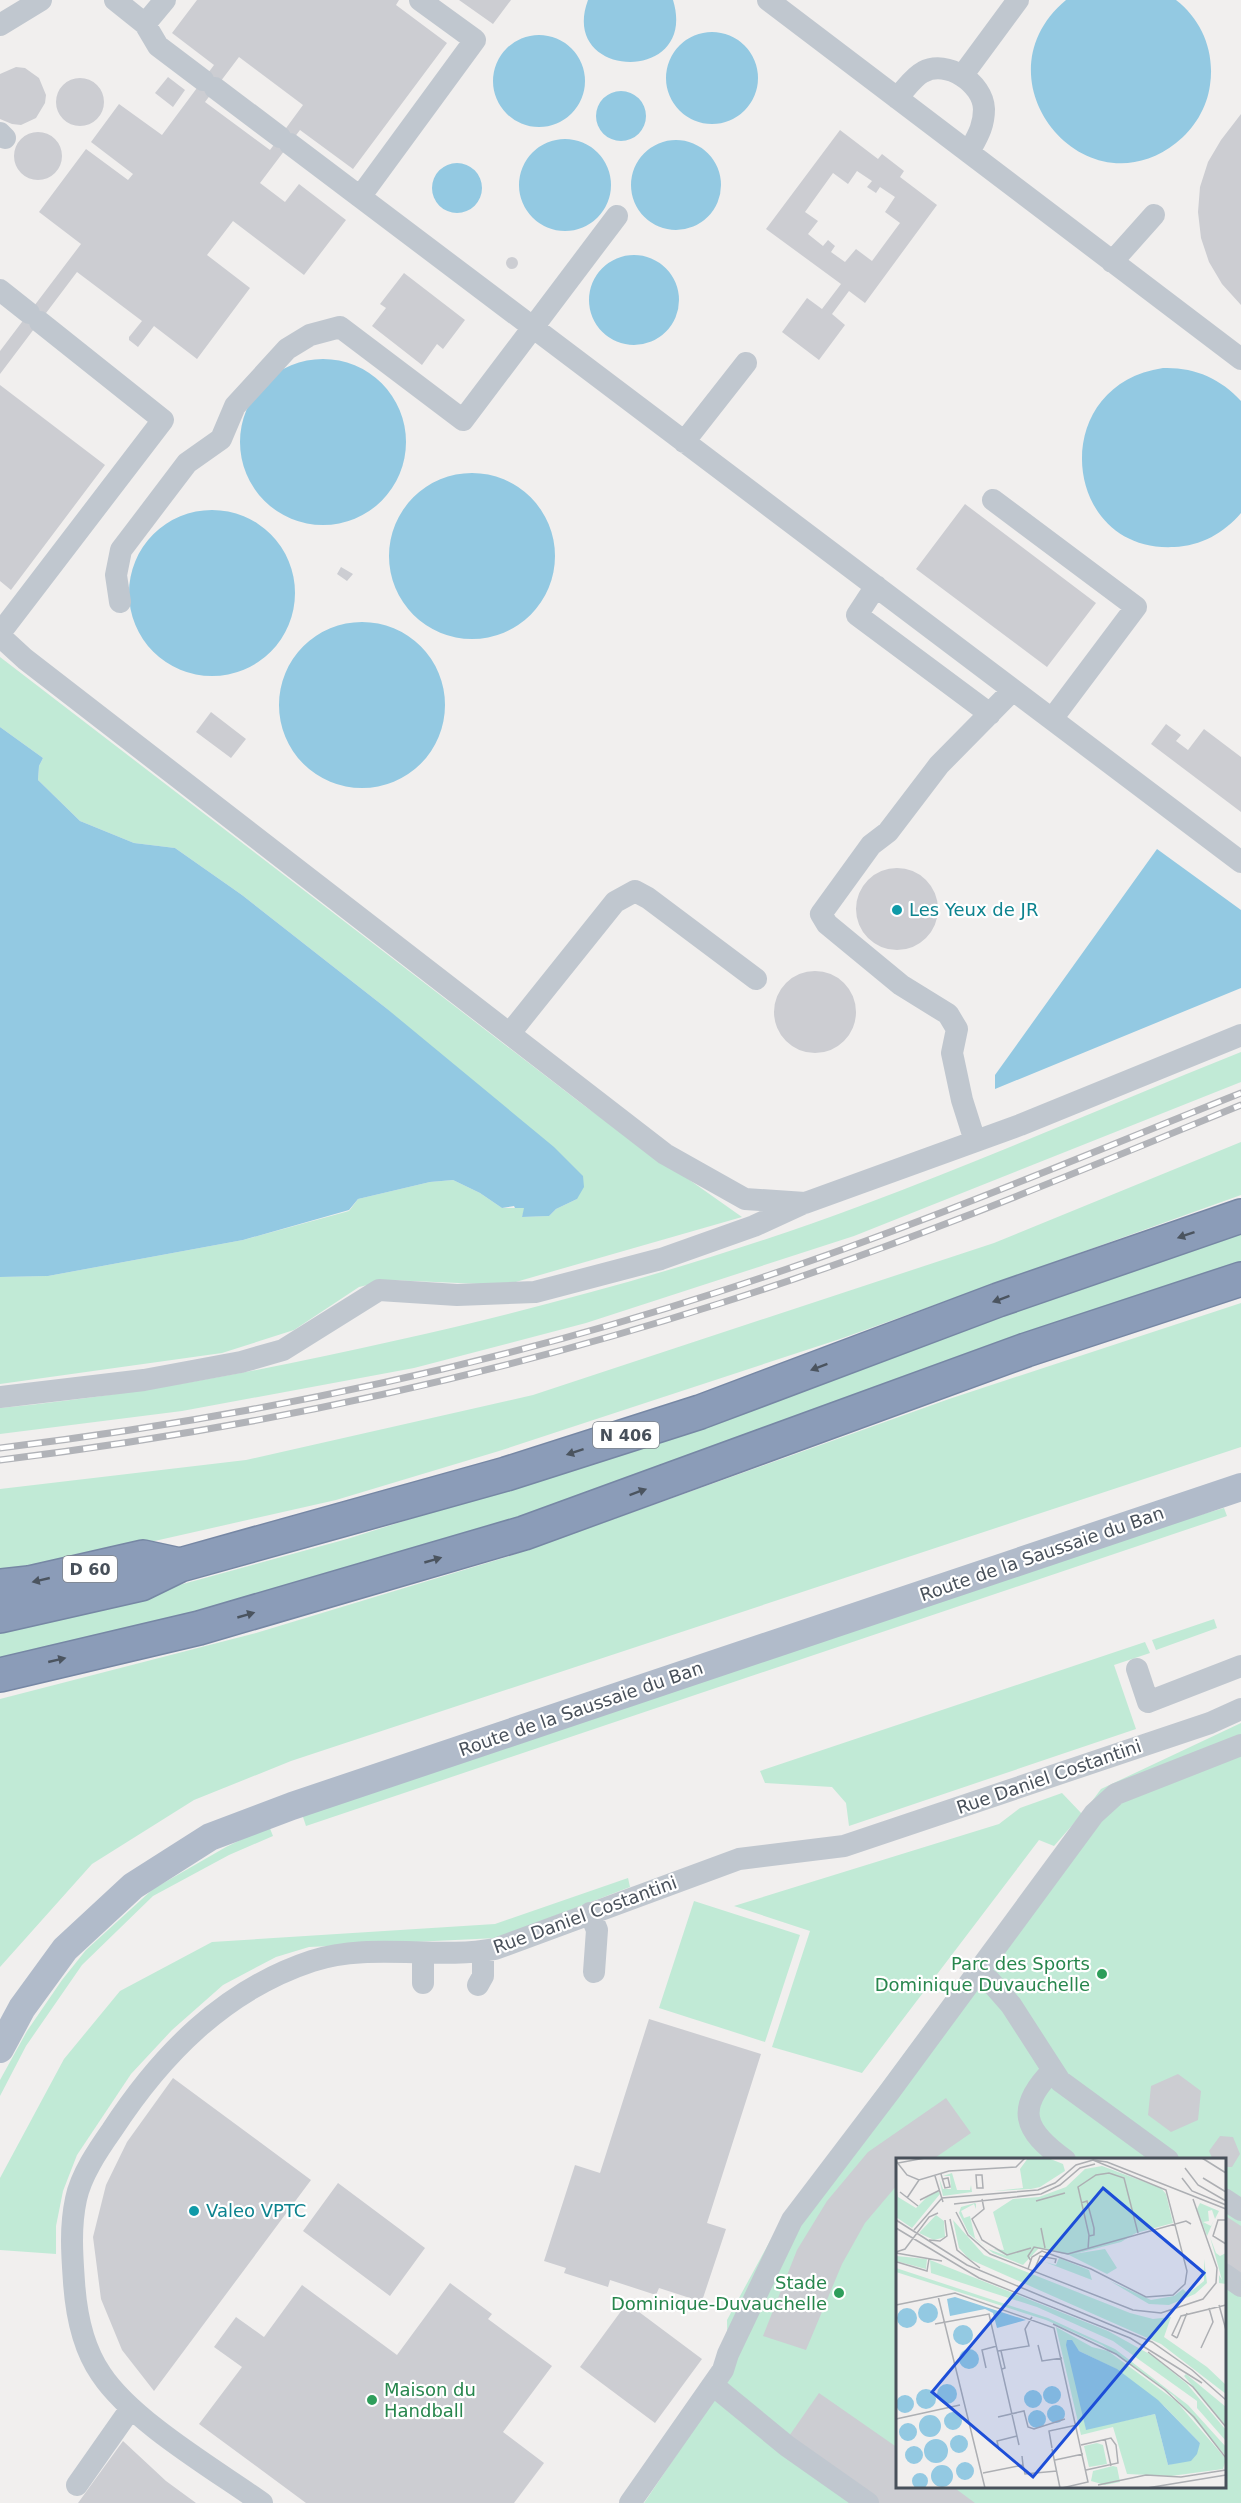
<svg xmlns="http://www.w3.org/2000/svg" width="1241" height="2503" font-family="'DejaVu Sans',sans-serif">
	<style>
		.green { fill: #c1ead6; fill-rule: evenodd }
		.water { fill: #93c9e2 }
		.building { fill: #cccdd2; fill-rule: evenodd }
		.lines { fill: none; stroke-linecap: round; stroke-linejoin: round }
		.highway-casing { stroke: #7687a4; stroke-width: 36 }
		.minor { stroke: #c0c7cf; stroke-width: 22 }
		.major { stroke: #b1bbca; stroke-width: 28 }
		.highway { stroke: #8b9cb8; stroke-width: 33 }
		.rail-casing { stroke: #b1b3b8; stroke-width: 7 }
		.rail { stroke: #fff; stroke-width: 4.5; stroke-dasharray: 14; stroke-linecap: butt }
		.oneway { fill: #4b545f }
		.culture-dot { fill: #0f9aa8; stroke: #fff; stroke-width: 2 }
		.leisure-dot { fill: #2e9e5b; stroke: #fff; stroke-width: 2 }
		.labels { text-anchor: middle; stroke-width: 4.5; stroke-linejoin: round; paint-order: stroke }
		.shield { fill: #fff; stroke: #7f848c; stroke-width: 1.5 }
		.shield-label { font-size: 16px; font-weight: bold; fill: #48505a }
		.culture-label { font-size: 18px; fill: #0d838f; stroke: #fff; text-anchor: start }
		.street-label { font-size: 18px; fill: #48505a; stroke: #fff }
		.leisure-label { font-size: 18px; fill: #27864d; stroke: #fff; text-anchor: end }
		.inset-road { fill: none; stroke: #adafb3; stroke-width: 1.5 }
		.view { fill: #1d4ed8; fill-opacity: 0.15; stroke: #1d4ed8; stroke-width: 3 }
		.inset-edge { fill: none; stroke: #48505a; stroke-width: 3 }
	</style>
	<rect width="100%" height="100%" fill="#f1efee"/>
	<path class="green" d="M0 657 586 1107 742 1217 505 1285 389 1280 359 1287 294 1330 222 1353 0 1384V1277L48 1276 243 1240 349 1211 358 1199 430 1182 453 1180 480 1193 502 1208H525L522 1217 549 1216 556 1209 577 1199 386 1008 242 895 175 848 134 843 80 821 38 780 39 766 43 758 0 727Z
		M1241 1052V1082L854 1236 586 1323 414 1368 182 1411 0 1434V1408C134 1395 266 1370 398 1340 554 1305 710 1262 860 1206 988 1158 1114 1103 1241 1052Z
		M1241 1142V1195L840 1339 499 1451 336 1500 97 1554 0 1570V1489L246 1460 533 1395 994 1243Z
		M1241 1232V1264L392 1562 234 1608 0 1661V1629L99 1607 347 1539 556 1473 706 1417Z
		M1241 1303V1447L291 1761 194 1800 92 1864 0 1967V1699L256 1633 510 1556 949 1399Z
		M1224 1508 1227 1516 306 1826 302 1814 1124 1537Z
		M1214 1619 1217 1628 1156 1650 1152 1640Z
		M1145 1642 1150 1653 1114 1665 1136 1729 849 1826 846 1803 832 1787 765 1783 760 1771Z
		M1241 1723V2503H644L700 2420 728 2373 727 2320 783 2217 1101 1789ZM898 2160H1224V2486H898Z
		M1062 1793 1082 1814 1054 1846 1039 1840 862 2073 772 2047 810 1931 734 1906 999 1824 1020 1808Z
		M269 1826 273 1836 229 1855 153 1896 82 1965 26 2046 0 2096V2080L27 2031 62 1980 86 1950 153 1889 226 1847Z
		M628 1878 630 1887 497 1938 309 1947 276 1957 223 1985 172 2030 131 2074 77 2155 63 2191 56 2226V2254L0 2250V2178L64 2059 120 1991 212 1942 495 1924Z
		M694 1901 800 1935 765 2042 659 2008Z"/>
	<path class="water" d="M588 0H673C699 85 558 80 588 0Z
		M1066 0H1176C1202 20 1215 52 1210 85 1207 108 1194 129 1176 143 1084 215 973 78 1066 0Z
		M666 78a46 46 0 1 1 92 0a46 46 0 1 1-92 0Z
		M493 81a46 46 0 1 1 92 0a46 46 0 1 1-92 0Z
		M596 116a25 25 0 1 1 50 0a25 25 0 1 1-50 0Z
		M519 185a46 46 0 1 1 92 0a46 46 0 1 1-92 0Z
		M631 185a45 45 0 1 1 90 0a45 45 0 1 1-90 0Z
		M432 188a25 25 0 1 1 50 0a25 25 0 1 1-50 0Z
		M589 300a45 45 0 1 1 90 0a45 45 0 1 1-90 0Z
		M240 442a83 83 0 1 1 166 0a83 83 0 1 1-166 0Z
		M1163 368C1194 367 1220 378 1241 401V513C1224 533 1201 546 1174 547 1061 553 1046 385 1163 368Z
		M389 556a83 83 0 1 1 166 0a83 83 0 1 1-166 0Z
		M129 593a83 83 0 1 1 166 0a83 83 0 1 1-166 0Z
		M279 705a83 83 0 1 1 166 0a83 83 0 1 1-166 0Z
		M0 727 43 758 39 766 38 780 80 821 134 843 175 848 242 895 386 1008 554 1147 583 1176 584 1187 577 1199 556 1209 549 1216 522 1217 524 1208H515L514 1206 502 1208 480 1193 453 1180 430 1182 358 1199 349 1210 243 1240 48 1276 0 1277Z
		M1157 849 1241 910V988L995 1089V1075Z"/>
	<path class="building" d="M197 0H399L396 5 447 43 353 169 300 130 260 183 285 202 299 184 346 220 304 275 233 221 207 255 250 288 197 359 154 326 138 347 129 340V337L142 321 77 272 0 374V351L81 244 39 212 86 149 128 180 133 174 91 142 119 104 162 135 214 65 172 33ZM239 57 303 105 270 150 205 102Z
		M459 0H511L493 24Z
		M16 67 25 68 39 78 46 95 45 103 36 118 21 125 12 124 0 119V74Z
		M168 77 185 90 173 107 155 93Z
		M56 102a24 24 0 1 1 48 0a24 24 0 1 1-48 0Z
		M1241 114V305L1222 284 1209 262 1201 238 1198 212 1200 187 1208 162 1221 140Z
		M840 130 878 159 882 154 904 171 900 177 937 205 865 303 849 291 832 314 845 325 819 360 782 332 807 298 822 309 841 284 766 229ZM857 171 872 181 867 187 876 193 880 187 895 197 885 212 900 223 872 261 856 249 845 262 831 252 835 246 828 240 823 246 808 234 818 221 805 212 833 173 848 184Z
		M14 156a24 24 0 1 1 48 0a24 24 0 1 1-48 0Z
		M506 263a6 6 0 1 1 12 0a6 6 0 1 1-12 0Z
		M404 273 465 320 443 349 437 344 422 365 372 326 386 308 380 304Z
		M0 385 105 465 11 590 0 581Z
		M965 504 1096 603 1047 667 916 569Z
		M341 567 353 574 347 581 337 574Z
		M211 712 246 739 231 758 196 732Z
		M1166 724 1181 735 1176 741 1188 750 1204 729 1241 757V812L1151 744Z
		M856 909a41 41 0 1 1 82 0a41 41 0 1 1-82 0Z
		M774 1012a41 41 0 1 1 82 0a41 41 0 1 1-82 0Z
		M649 2019 761 2054 707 2223 726 2229 700 2307 691 2304 693 2299 659 2288 656 2295 610 2280 608 2287 564 2273 566 2268 544 2261 575 2165 600 2173Z
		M1178 2074 1201 2091 1198 2120 1171 2132 1148 2115 1151 2086Z
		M173 2078 311 2180 154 2391 122 2350 101 2299 93 2237 106 2185 127 2142Z
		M946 2098 971 2133 932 2160H898V2184L865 2223 842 2264 806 2350 763 2336 797 2250 827 2201 868 2152Z
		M1220 2136 1233 2137 1240 2154 1232 2167H1224V2160H1213L1209 2151Z
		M338 2183 425 2248 390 2296 303 2231Z
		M1224 2215 1241 2226V2278L1224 2267Z
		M450 2283 492 2314 488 2319 552 2366 503 2432 544 2463 514 2503H306L199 2424 242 2367 214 2347 236 2317 264 2337 302 2285 397 2355Z
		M627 2303 702 2359 655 2423 580 2367Z
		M819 2393 898 2448V2486H952L975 2503H877L787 2439Z
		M123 2441 166 2481 196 2503H78Z"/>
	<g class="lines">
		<g class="highway-casing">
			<path id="highway" d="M0 1586 29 1583 143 1557 180 1565
				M0 1616 141 1584 180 1565 506 1474 700 1412 998 1300 1241 1216
				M0 1675 199 1628 524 1533 1026 1350 1241 1279"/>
		</g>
		<path class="minor" d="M115 0 145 24
			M165 0 145 24 158 46 203 80
			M768 0 1241 359
			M0 25 41 0
			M962 76 1018 0
			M215 88 280 137
			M897 98C905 90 913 77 923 72 947 59 983 83 984 109 984 127 977 137 969 152
			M0 133 5 138
			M290 144 1241 862
			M360 197 475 40 420 0
			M1112 262 1154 215
			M0 290 29 313
			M684 442 746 363
			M993 500 1136 607 1052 719
			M876 586 857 615 990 714
			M120 602 116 575 121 550 187 463 221 439 235 406 287 349 310 335 340 327 463 420 617 216
			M0 633 163 420 40 322
			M0 636 25 659 665 1154 745 1199 805 1203 1020 1125 1241 1035
			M510 1033 615 902 635 891 648 898 756 979
			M975 1141 962 1100 952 1053 957 1029 948 1014 901 985 827 924 821 914 871 845 888 832 939 765 1013 690
			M0 1397 144 1380 241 1362 283 1350 379 1290 457 1295 535 1292 661 1259 754 1226 802 1204
			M1137 1669 1148 1702 1241 1666
			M590 1913 597 1930 594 1972
			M423 1953V1983
			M976 1971 990 1981 1011 2005 1060 2081 1168 2160
			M478 1985 483 1976V1951
			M1053 2070C1015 2108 1023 2130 1065 2160
			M1224 2199 1241 2210
			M1224 2274 1241 2286
			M714 2386 787 2446 868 2503
			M77 2485 131 2408
			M262 2503C214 2469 132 2421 101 2374 83 2348 76 2312 74 2282 72 2254 70 2227 76 2199 81 2175 98 2150 112 2130 161 2055 224 1990 312 1961 371 1942 435 1960 495 1949L739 1859 844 1846 1210 1723 1241 1709
			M630 2503 723 2370 728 2354 792 2220 890 2091 1094 1814 1116 1794 1241 1745"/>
		<path class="major" d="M0 2049 22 2008 65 1949 133 1886 210 1837 292 1806 1241 1487"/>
		<use href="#highway" class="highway"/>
		<g class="rail-casing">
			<path id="rail" d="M0 1448C244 1418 484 1368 718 1292 896 1235 1068 1162 1241 1093
				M0 1460C244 1430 483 1379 718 1304 896 1248 1068 1176 1241 1105"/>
		</g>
		<use href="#rail" class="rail"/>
	</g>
	<defs><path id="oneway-solid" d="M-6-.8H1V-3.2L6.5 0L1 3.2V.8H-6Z" transform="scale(1.5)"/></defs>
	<g class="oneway">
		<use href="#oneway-solid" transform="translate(1186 1235) rotate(161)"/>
		<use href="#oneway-solid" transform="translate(1001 1299) rotate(160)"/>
		<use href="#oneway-solid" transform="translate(819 1367) rotate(159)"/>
		<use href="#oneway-solid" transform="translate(575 1452) rotate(162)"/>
		<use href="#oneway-solid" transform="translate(638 1492) rotate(-20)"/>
		<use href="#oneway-solid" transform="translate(433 1560) rotate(-16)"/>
		<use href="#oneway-solid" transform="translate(41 1580) rotate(167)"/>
		<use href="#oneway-solid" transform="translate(246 1615) rotate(-16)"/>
		<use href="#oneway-solid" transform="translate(57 1660) rotate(-13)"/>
	</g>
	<g class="culture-dot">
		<circle cx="897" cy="910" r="6"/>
		<circle cx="194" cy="2211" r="6"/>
	</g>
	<g class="leisure-dot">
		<circle cx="1102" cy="1974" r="6"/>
		<circle cx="839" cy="2293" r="6"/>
		<circle cx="372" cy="2400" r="6"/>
	</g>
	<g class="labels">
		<g class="shield">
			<rect x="593" y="1422" width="66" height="26" rx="4.5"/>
			<rect x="63" y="1556" width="54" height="26" rx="4.5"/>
		</g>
		<g class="shield-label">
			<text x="626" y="1441">N 406</text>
			<text x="90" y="1575">D 60</text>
		</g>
		<g class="culture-label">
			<text x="909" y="916">Les Yeux de JR</text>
			<text x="206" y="2217">Valeo VPTC</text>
		</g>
		<g class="street-label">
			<text transform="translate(1042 1554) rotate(-19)" y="6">Route de la Saussaie du Ban</text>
			<text transform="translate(581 1709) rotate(-19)" y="6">Route de la Saussaie du Ban</text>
			<text transform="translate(1049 1777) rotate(-19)" y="6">Rue Daniel Costantini</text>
			<text transform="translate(585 1915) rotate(-20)" y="6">Rue Daniel Costantini</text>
		</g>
		<g class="leisure-label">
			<text x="1090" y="1970">Parc des Sports<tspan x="1090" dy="21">Dominique Duvauchelle</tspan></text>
			<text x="827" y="2289">Stade<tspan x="827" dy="21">Dominique-Duvauchelle</tspan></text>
			<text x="384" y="2396" text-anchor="start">Maison du<tspan x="384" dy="21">Handball</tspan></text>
		</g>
	</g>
	<g transform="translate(896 2158)">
		<rect width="330" height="330" fill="#f1efee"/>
		<path d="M132 0H152L167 6 169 13 144 29 135 31 98 33 127 30 124 11ZM206 8 265 30 270 36 277 65 240 75 225 84 178 96 209 91 221 110 211 116 173 97 143 90 127 107 97 95 73 76 63 55 65 49 79 45 80 46V51L78 46 65 53 68 60 74 58 79 80 92 91 111 98 98 91 108 92 97 54 117 41 143 39 170 29 189 11ZM56 15 61 32H74L75 27 76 34 47 38 43 20 47 31H55L54 18H47ZM0 27 2 39 20 50 30 40 42 33 44 36 16 70 0 59ZM304 45 323 53 319 61 316 52 312 53 313 63 307 64 315 68 318 62 311 78 301 51ZM40 57 48 63 49 79 38 82 23 75ZM57 62 88 97 234 155 257 161 275 159 268 179 311 209 330 227V236L265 186 73 101 63 90ZM314 79 320 95 324 98 330 95V126L323 125V117L326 122ZM0 98 31 101 30 111 0 103ZM163 100 193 112 196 122 149 104 160 107ZM308 101 311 125 299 136 273 147 253 146 214 123 255 142 278 138 287 131 292 136 308 123ZM34 102 212 173 257 198 291 226 330 272V283L301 250V243L217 183 141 149 35 115ZM0 110 152 160 219 191 292 247 330 289V298L278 238 206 187 150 162 0 114ZM160 169 196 189 212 193 280 243 330 301 327 311 275 318 231 316 217 269 185 277ZM172 182 183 193 220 211 268 248 304 285 296 300 272 307 259 256 190 271ZM290 216 330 249V268L288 218ZM201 285 207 287 211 306 193 309 188 288ZM217 308 221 309 224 324 209 327 195 323 197 313Z" fill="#c1ead6" fill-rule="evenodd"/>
		<path d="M59 139 130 162 101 170 97 155 89 151 54 158 51 141ZM22 155a10 10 0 1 1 20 0a10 10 0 1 1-20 0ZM1 160a10 10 0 1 1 20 0a10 10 0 1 1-20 0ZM57 177a10 10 0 1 1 20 0a10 10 0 1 1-20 0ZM176 182 183 193 221 211 262 242 304 285 301 296 295 303 272 307 259 256 190 272 170 187 171 182ZM63 201a10 10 0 1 1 20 0a10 10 0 1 1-20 0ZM41 236a10 10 0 1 1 20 0a10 10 0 1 1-20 0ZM147 237a9 9 0 1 1 18 0a9 9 0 1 1-18 0ZM20 241a10 10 0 1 1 20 0a10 10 0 1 1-20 0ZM128 241a9 9 0 1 1 18 0a9 9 0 1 1-18 0ZM0 246a9 9 0 1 1 18 0a9 9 0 1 1-18 0ZM151 256a9 9 0 1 1 18 0a9 9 0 1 1-18 0ZM132 261a9 9 0 1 1 18 0a9 9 0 1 1-18 0ZM48 263a9 9 0 1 1 18 0a9 9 0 1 1-18 0ZM23 268a11 11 0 1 1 22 0a11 11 0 1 1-22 0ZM3 274a9 9 0 1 1 18 0a9 9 0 1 1-18 0ZM54 286a9 9 0 1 1 18 0a9 9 0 1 1-18 0ZM28 293a12 12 0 1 1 24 0a12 12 0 1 1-24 0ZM9 297a9 9 0 1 1 18 0a9 9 0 1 1-18 0ZM60 313a9 9 0 1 1 18 0a9 9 0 1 1-18 0ZM35 318a11 11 0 1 1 22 0a11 11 0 1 1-22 0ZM16 323a8 8 0 1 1 16 0a8 8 0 1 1-16 0Z" fill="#93c9e2"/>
		<path class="inset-road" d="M306 0 330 15M0 3 11 17 23 22 53 13 120 9 129 0M2 5 29 0M289 10 302 27 330 43M45 16 49 30 54 29 52 20 47 21M80 17H86L87 30H81ZM39 18 47 44M286 20 296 33 330 47M307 20 330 34M4 34 22 48M11 40 23 22M86 41 88 51 76 61 86 82 111 97 135 90M24 42 44 32M140 43 169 35M185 45 191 43 198 70V77L193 78M58 46 145 36 164 27 184 10 199 6M60 54 72 77 94 96 237 152 265 155 307 141 320 125 321 110 297 41M54 61 61 92 84 110M0 62 71 107 256 184 296 212 330 242M330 62H322L317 78 330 86M0 70 83 120 234 180 306 225M145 70 149 90M18 72 46 40 142 32 159 25 180 7 197 2 211 4 330 51M33 82 44 83 51 78 49 62M192 91 193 77 182 29 200 17 213 15 228 20 242 75M0 94 9 91 33 59 42 55M0 95 46 103M135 103 132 98 138 89 172 96 290 63 295 66M1 104 31 113 33 101M132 111 136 99 146 93 195 111 250 139 277 137 289 126 291 113 270 32 197 2M138 113 144 98 160 101 159 105M42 138 89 330M0 147 59 135 158 170 192 324 166 330M323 147 330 172M39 166 93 156 123 287M157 166 220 196 269 232 298 259 330 300M281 180 276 177 285 158 330 147M281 180 291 155M142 187 146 203 166 200M305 190 317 164 313 150M102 193 133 188 129 171 136 159M105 193 109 210 106 211M252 194 297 229 330 269M90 210 86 192 101 188M102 259 128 253 132 269 138 271 169 261M0 261 64 247M209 281 215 308M185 287 215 280 220 287 222 305 190 312M156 290 153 273 181 267M156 291 164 330M103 292 101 283 121 278M159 302 187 296M127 307 129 316 161 313M87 315 127 307 126 298M202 327 250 317 285 319 330 312M251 330 330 317"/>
		<path class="view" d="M207 30 308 115 137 319 36 234Z"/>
		<rect width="330" height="330" class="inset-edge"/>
	</g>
</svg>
